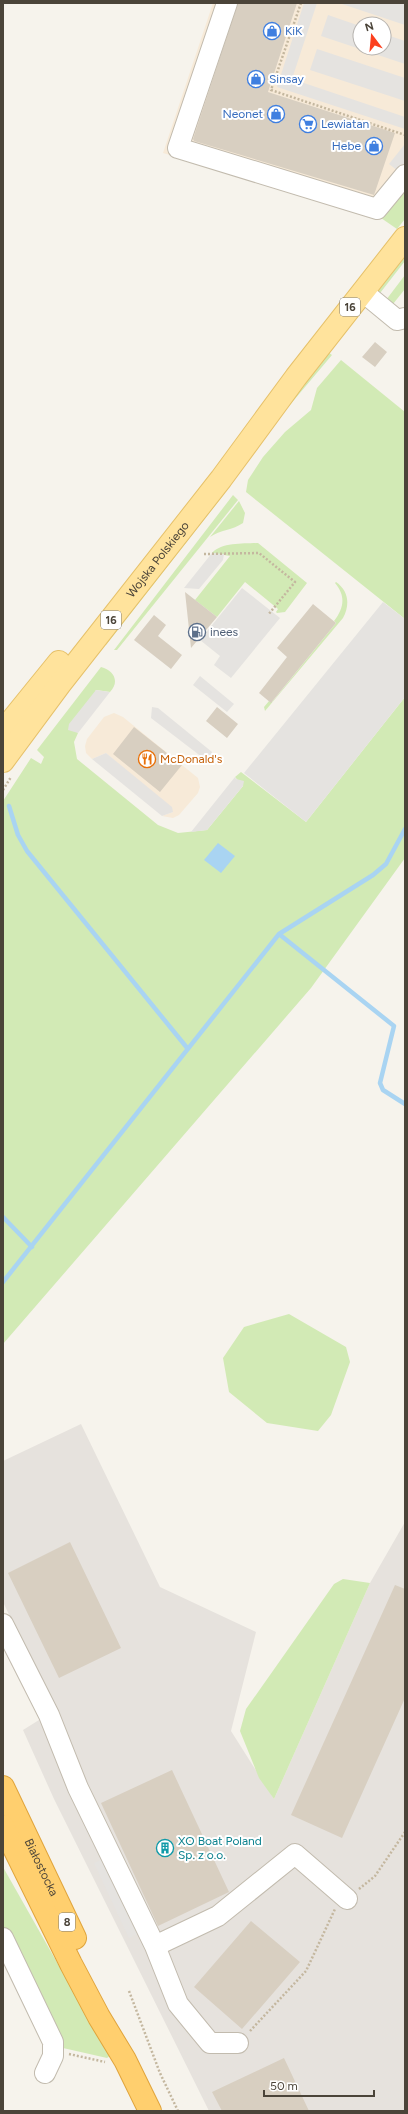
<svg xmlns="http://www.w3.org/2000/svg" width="408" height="2114" font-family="Figtree,sans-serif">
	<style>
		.commercial { fill: #f7ead8; fill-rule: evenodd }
		.industrial { fill: #e6e2dd }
		.green { fill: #d2eab5 }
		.parking { fill: #e5e3e0 }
		.water { fill: #a9d4f2 }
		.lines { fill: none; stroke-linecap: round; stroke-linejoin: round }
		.stream { stroke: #a9d4f2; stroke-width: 4.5 }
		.building { fill: #d8cfc1 }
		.minor-casing { stroke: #c2bbae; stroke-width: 22 }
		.major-casing { stroke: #e6c16a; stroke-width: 24 }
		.highway-casing { stroke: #e0a43c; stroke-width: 24 }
		.path { stroke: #c4b79f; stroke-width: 2.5; stroke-dasharray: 2 2; stroke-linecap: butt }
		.minor { stroke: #fff; stroke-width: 20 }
		.major { stroke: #ffe39c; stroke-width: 22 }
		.highway { stroke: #ffcf6e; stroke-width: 22 }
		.labels { text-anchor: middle; stroke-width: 4; stroke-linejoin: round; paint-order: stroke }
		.shield { fill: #fff; stroke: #817c74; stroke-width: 1 }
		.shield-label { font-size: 11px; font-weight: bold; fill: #4b4439 }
		.shop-label { font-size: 12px; fill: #366cbe; stroke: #fff; text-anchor: start }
		.street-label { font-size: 12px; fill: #4b4439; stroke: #fff }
		.service-label { font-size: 12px; fill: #4e5e75; stroke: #fff; text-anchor: start }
		.food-label { font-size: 12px; fill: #c56008; stroke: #fff; text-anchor: start }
		.culture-label { font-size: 12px; fill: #0d838f; stroke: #fff; text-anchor: start }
	</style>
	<rect width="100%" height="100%" fill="#f6f3ec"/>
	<path class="commercial" d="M213 3H405V188L381 218 163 153ZM360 24H384V48H360Z
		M114 713 123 717 198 778 200 787 198 793 179 815 173 818 162 816 173 812 106 753 92 759 86 753 85 746 87 739 104 717Z"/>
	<path class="industrial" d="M81 1424 160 1587 256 1632 231 1731 274 1799 370 1583 405 1522V2111H209L54 1799 23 1730 55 1710 3 1602V1461Z"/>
	<path class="green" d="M405 188V219L397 229 381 218Z
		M405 257V261L377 297 374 295Z
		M405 275V289L389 309 383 304Z
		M328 352 332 355 289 406 290 401Z
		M341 360 405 412V619L246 492 248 480 263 457 285 432 311 410 317 388Z
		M225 493 106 645V638L217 495Z
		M233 495 238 500 117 650H114Z
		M239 501 245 513 243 523C233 530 220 530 210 537Z
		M258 543 307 583 285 612 277 613 276 612 278 609 245 582 217 617 195 600 230 556 212 553C222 542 244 544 258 543Z
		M336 582C349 591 350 605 343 618L265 711 264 707 269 701 272 702 336 623 334 621C344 608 346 596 335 583Z
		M101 667C114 670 120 682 110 692L96 690 76 731 78 733 74 742 77 759 158 825 178 833 207 830 243 786 235 777 241 772 306 822 405 697V858L311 988 3 1344V801L31 758 41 764 44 757 37 750Z
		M289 1314 346 1347 350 1362 331 1415 318 1431 267 1423 229 1392 223 1358 244 1327Z
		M343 1579 370 1583 274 1799 259 1778 240 1731 246 1709 334 1584Z
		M3 1867 110 2056 107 2058 63 2048 3 1931Z"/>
	<path class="parking" d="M304 3H317L292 79 405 117V129L277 87Z
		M339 3H405V25Z
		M328 15 360 26V48H384V34L405 41V64L321 36Z
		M317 49 405 78V101L310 70Z
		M405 144V163L398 171 389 164Z
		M212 553 224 554 223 560 199 589 184 588Z
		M242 588 280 618 231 678 214 665 220 656 200 640Z
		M383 602 405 619V697L306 822 244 773Z
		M200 676 234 704 227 712 193 685Z
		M96 690 110 692 78 733 68 730 69 724Z
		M152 707 158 708 212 752 211 764 151 718Z
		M106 753 172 807 173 812 162 816 92 759Z
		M235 777 236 779 244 781 243 786 207 830 191 832Z
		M105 1858 141 1932 129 1938 94 1863Z"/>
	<path class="water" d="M218 843 235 856 221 873 204 860Z"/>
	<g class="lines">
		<path class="stream" d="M9 806 18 835 27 851 188 1049
			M279 934 394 1026 380 1083 383 1090 405 1104
			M3 1217 32 1247
			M3 1282 279 934 373 875 386 864 405 829"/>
	</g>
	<path class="building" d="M238 3H297L268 92 395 133 374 195 194 141 193 139Z
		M375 342 387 352 375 367 362 357Z
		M185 592 217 617 191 648Z
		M313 604 336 623 271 703 259 693 287 657 277 648Z
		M154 615 166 625 158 636 182 655 171 669 134 640Z
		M217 707 238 724 227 738 206 721Z
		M134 727 182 765 160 792 113 754Z
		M70 1542 121 1648 59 1678 8 1573Z
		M395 1585 405 1589V1698L342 1838 291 1815Z
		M172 1770 229 1892 158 1926 101 1803Z
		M251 1921 300 1962 242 2029 194 1987Z
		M284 2058 309 2111H222L212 2092Z"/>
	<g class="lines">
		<g class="minor-casing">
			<path id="minor" d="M227 3 178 148 377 209 405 175
				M363 292 397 320 405 318
				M3 1624 49 1715 78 1788 155 1946 178 2004 210 2043H238
				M3 1938 53 2042V2056L45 2073
				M155 1946 218 1916 295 1854 347 1899"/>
		</g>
		<g class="major-casing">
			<g id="major">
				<path d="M3 731 59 662"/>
				<path id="s1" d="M3 761 60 684 221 479 296 377 405 238"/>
			</g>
		</g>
		<g class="highway-casing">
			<g id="highway">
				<path id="s2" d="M3 1787 75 1938"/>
				<path d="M3 1826 71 1964 99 2017 125 2060 150 2111"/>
			</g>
		</g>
		<path class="path" d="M301 3 271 90 405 135
			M204 554 259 553 295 582 268 615
			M3 790 11 777
			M359 1889 375 1876 405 1832
			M129 1991 160 2073 178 2111
			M250 2031 306 1971 335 1909
			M69 2054 105 2062"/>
		<use href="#minor" class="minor"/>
		<use href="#major" class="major"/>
		<use href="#highway" class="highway"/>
	</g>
	<defs>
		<g id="shop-ring" transform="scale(0.9)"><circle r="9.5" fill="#fff" stroke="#3f7fe0" stroke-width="1.5"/><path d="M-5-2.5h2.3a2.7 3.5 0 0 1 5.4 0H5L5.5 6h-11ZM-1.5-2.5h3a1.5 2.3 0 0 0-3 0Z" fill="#3f7fe0"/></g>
		<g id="supermarket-ring" transform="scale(0.9)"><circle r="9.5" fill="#fff" stroke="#3f7fe0" stroke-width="1.5"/><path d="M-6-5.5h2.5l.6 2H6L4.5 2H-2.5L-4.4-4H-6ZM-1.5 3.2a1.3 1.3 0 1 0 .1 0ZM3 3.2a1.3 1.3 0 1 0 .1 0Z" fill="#3f7fe0"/></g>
		<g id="fuel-ring" transform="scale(0.9)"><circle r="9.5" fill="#fff" stroke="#5c6f8a" stroke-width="1.5"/><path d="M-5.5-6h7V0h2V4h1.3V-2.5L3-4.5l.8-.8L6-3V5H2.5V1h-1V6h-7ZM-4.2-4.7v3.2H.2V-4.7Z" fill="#5c6f8a"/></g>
		<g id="restaurant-ring" transform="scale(0.9)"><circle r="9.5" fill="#fff" stroke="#e8710a" stroke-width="1.5"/><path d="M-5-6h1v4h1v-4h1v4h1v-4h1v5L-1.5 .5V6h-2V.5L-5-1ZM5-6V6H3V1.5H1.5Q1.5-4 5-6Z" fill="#e8710a"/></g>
		<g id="building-ring" transform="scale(0.9)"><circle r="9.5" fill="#fff" stroke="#0f9aa8" stroke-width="1.5"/><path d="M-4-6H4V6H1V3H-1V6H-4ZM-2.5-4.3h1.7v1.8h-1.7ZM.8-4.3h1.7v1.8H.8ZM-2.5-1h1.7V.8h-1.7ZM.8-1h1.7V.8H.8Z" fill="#0f9aa8"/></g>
	</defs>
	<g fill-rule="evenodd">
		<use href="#shop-ring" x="272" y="31"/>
		<use href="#shop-ring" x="256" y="79"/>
		<use href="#shop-ring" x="276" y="114"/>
		<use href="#supermarket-ring" x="308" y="124"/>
		<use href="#shop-ring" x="374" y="146"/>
		<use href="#fuel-ring" x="197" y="632"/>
		<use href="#restaurant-ring" x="147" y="759"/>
		<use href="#building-ring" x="165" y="1848"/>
	</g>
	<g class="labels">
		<g class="shield">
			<rect x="340" y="298" width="20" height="18" rx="3"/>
			<rect x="101" y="611" width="20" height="18" rx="3"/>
			<rect x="59" y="1913" width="16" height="18" rx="3"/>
		</g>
		<g class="shield-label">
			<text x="350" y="311">16</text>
			<text x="111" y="624">16</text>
			<text x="67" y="1926">8</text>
		</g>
		<g class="shop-label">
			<text x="285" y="35">KiK</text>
			<text x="269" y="83">Sinsay</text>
			<text x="263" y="118" text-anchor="end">Neonet</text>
			<text x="321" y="128">Lewiatan</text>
			<text x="361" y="150" text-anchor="end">Hebe</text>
		</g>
		<g class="street-label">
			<text dy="4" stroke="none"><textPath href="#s1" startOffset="254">Wojska Polskiego</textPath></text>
			<text dy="4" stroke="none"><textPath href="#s2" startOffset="89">Białostocka</textPath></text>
		</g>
		<g class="service-label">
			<text x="210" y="636">inees</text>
		</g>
		<g class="food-label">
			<text x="160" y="763">McDonald's</text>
		</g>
		<g class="culture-label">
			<text x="178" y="1845">XO Boat Poland<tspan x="178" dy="14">Sp. z o.o.</tspan></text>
		</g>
	</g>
	<rect width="408" height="2114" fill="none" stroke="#4b4439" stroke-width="8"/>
	<g transform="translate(372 36) rotate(344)"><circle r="19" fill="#ffffff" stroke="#b7b4b0"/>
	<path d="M0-3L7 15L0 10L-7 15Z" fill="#fc3f1d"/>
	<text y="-6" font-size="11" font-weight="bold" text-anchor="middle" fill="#4b4439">N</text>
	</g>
	<path d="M264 2090v6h110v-6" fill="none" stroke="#4b4439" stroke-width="2"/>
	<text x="270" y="2090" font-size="12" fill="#4b4439" stroke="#ffffff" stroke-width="3" paint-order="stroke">50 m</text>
</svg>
